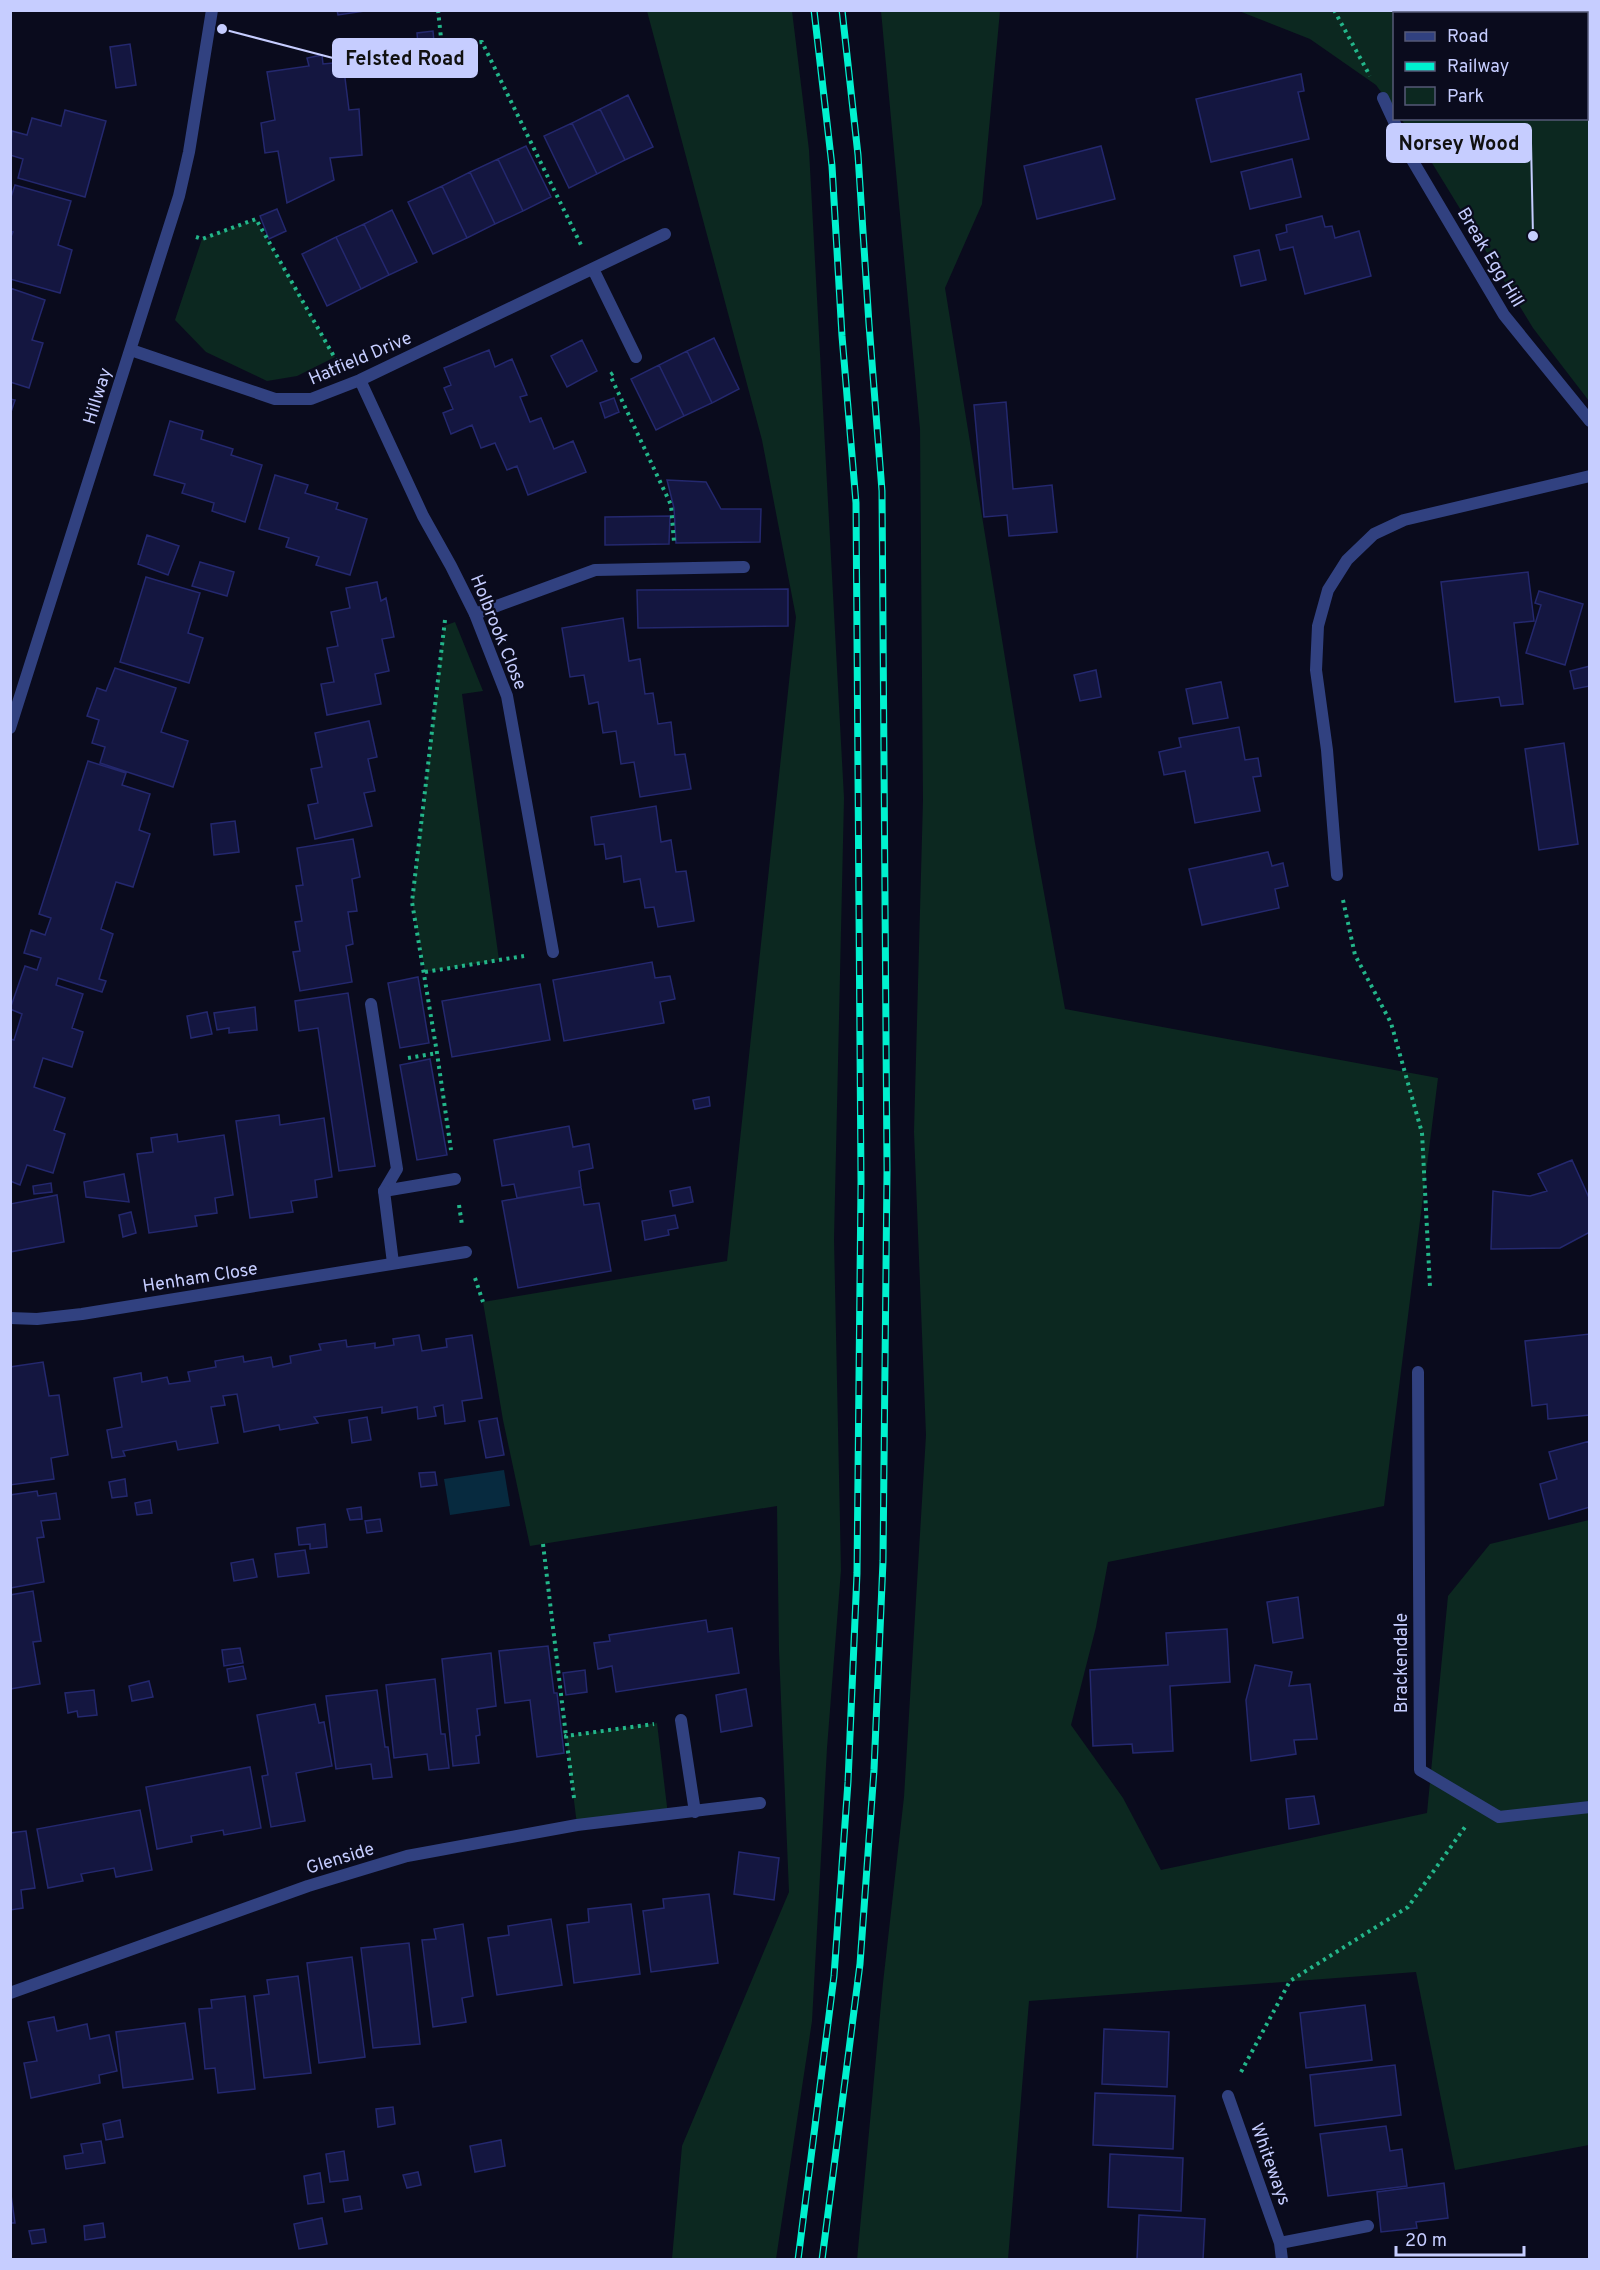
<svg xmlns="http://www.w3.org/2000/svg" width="1600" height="2270" font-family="Overpass,sans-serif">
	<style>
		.green { fill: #0c2820 }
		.water { fill: #072a3f }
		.building { fill: #141640; stroke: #24286e; stroke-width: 1.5 }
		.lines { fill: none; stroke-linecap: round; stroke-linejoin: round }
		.path { stroke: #23b68a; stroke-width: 4; stroke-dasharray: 3 4.5; stroke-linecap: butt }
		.lane { stroke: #314180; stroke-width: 12 }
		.street { stroke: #314180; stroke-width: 12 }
		.rail-casing { stroke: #00f1cf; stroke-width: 7 }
		.rail { stroke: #0a0b1d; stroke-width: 4.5; stroke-dasharray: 14; stroke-linecap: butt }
		.labels { text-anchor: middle; stroke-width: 4.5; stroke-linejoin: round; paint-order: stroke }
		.street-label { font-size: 18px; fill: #c6cdff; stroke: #0a0b1d }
		.leader { fill: none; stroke: #c6cdff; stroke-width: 2 }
		.callout-dot { fill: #c6cdff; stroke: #0a0b1d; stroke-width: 2 }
		.callout { fill: #c6cdff; stroke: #c6cdff; stroke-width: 2 }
		.callout-label { font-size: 20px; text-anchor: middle; font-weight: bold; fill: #111 }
	</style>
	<rect width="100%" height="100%" fill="#0a0b1d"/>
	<path class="green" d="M647 11H792L809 150 844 798 834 1239 841 1570 827 1748 812 2021 776 2259H672L682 2146 789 1892 779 1651 777 1506 530 1546 503 1420 483 1302 727 1261 796 617 762 440Z
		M881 11H1000L982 204 945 288 1035 843 1065 1009 1438 1078 1384 1506 1108 1562 1096 1627 1071 1725 1123 1798 1161 1870 1427 1813 1448 1596 1490 1544 1589 1520V2145L1455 2170 1416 1972 1029 2001 1008 2259 857 2260 883 1983 904 1797 926 1435 914 1132 923 800 920 429Z
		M1239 11H1589V401L1533 328 1421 145 1401 119 1586 118V14H1394V110L1376 85 1310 39Z
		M256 219 335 357 297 376 267 381 206 352 175 320 202 239Z
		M455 622 483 691 462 694 499 960 425 972 412 902 444 626Z
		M657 1723 668 1815 577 1825 566 1736Z"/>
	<path class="water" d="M504 1470 510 1506 450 1515 444 1479Z"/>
	<path class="building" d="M337 10H364V11L338 15Z
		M433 31 434 42 418 44 417 33Z
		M130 44 136 85 116 88 110 47Z
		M322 55 323 64 343 62 349 110 359 109 362 155 330 158 334 180 287 203 278 151 265 153 261 123 275 120 267 72 309 66 307 58Z
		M1301 74 1304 91 1298 92 1309 139 1211 162 1196 99Z
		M628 95 653 147 625 160 600 109Z
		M600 109 625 160 597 174 572 123Z
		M65 110 106 121 85 197 18 178 23 159 10 155 12 131 27 135 32 118 61 126Z
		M572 123 597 174 569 188 544 136Z
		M526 146 551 197 523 211 498 159Z
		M1101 146 1115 199 1037 219 1024 166Z
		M498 159 523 211 495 224 470 172Z
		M1292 159 1301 197 1250 209 1241 172Z
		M470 172 495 224 467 238 442 186Z
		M15 185 71 201 58 245 72 250 60 293 10 279V239L13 232 10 231V200Z
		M442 186 467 238 433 254 408 202Z
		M277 209 286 231 269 239 260 216Z
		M392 210 417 262 389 275 364 224Z
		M1322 216 1325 227 1332 226 1335 238 1359 231 1371 276 1305 294 1293 247 1280 250 1276 235 1287 232 1286 225Z
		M364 224 389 275 361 289 336 237Z
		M336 237 361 289 327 306 302 254Z
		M1259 250 1266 280 1241 286 1234 256Z
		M10 288 45 300 32 340 43 343 29 388 10 382Z
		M714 338 739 389 712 403 687 351Z
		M582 340 597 371 567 387 551 356Z
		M489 350 495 367 512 359 527 395 520 397 530 422 541 418 554 449 573 441 586 472 528 495 517 466 507 470 495 443 481 448 472 425 451 434 443 413 453 409 444 388 451 385 444 368Z
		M687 351 712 403 684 416 659 365Z
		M659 365 684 416 656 430 631 379Z
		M614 398 619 412 605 418 600 403Z
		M10 399 15 400 10 415Z
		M1006 402 1013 489 1052 485 1057 532 1009 536 1007 515 984 517 974 405Z
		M170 421 203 431 201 439 233 449 231 455 262 465 245 522 212 511 214 503 182 493 185 484 154 475Z
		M275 475 308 485 305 493 338 503 336 509 367 519 350 575 316 565 319 557 286 547 289 538 259 529Z
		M667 480 706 482 721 509H761L760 542 676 543 674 508Z
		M670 516 669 544 605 545V517Z
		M147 535 179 546 168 575 138 564Z
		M200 562 234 572 227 596 192 586Z
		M1528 572 1534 621 1514 623 1523 704 1501 706 1499 697 1455 702 1441 582Z
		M146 577 200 593 188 633 203 638 189 683 120 662Z
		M377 582 381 601 386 598 394 637 382 639 389 671 375 674 381 704 327 715 321 684 334 682 327 648 338 646 331 612 350 608 346 588Z
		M788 589V626L638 628 637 590Z
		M1539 591 1583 604 1565 665 1526 653 1541 605 1535 603Z
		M623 618 629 661 640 659 645 694 653 693 658 724 671 722 675 755 685 754 691 789 640 797 634 762 621 764 616 731 603 733 598 702 589 704 584 675 570 677 562 628Z
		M1590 666V686L1574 689 1570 671Z
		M115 668 176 688 161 732 188 741 173 787 100 763 105 747 92 743 99 720 87 716 97 688 106 691Z
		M1096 670 1101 697 1080 701 1074 675Z
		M1221 682 1228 718 1193 724 1186 689Z
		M369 721 377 757 368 759 375 791 364 793 372 826 315 839 308 805 318 803 311 769 322 767 315 733Z
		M1239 727 1245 760 1258 758 1261 776 1253 777 1260 811 1195 823 1185 771 1164 775 1159 752 1181 747 1179 738Z
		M1564 743 1578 844 1539 850 1525 749Z
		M88 761 126 773 122 785 150 794 139 830 150 834 133 887 116 882 101 929 113 934 99 979 106 981 102 992 58 978 56 985 83 994 72 1028 83 1032 72 1067 43 1058 34 1087 65 1098 54 1130 65 1134 53 1173 27 1165 20 1185 10 1181V1039L14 1040 22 1014 10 1009 25 966 37 970 41 958 24 953 31 930 45 935 51 918 39 914Z
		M656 806 661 842 671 840 676 872 686 871 694 921 658 927 654 907 645 908 640 879 624 882 621 856 606 859 604 844 595 845 591 817Z
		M235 821 239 852 214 855 211 824Z
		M353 839 360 877 352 879 357 911 348 912 353 944 346 946 352 982 300 991 293 952 300 951 295 922 302 921 296 886 303 885 297 848Z
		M1268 852 1272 866 1283 863 1288 886 1275 889 1279 908 1202 925 1189 869Z
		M652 962 655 978 670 976 675 999 660 1002 664 1023 564 1041 553 980Z
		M418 977 429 1043 400 1048 388 983Z
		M540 984 550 1040 452 1057 442 1001Z
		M348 993 375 1166 339 1171 318 1028 299 1031 295 1001Z
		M255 1007 257 1030 229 1033V1028L217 1030 214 1013Z
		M207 1012 212 1034 191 1038 187 1016Z
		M430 1059 447 1155 417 1160 400 1065Z
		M709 1097 710 1106 695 1109 693 1100Z
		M279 1115 280 1125 324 1118 332 1177 315 1180 317 1197 291 1201 293 1212 250 1218 236 1121Z
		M569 1126 573 1147 589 1144 593 1168 579 1171 581 1187 517 1198 514 1184 502 1186 494 1140Z
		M177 1134 178 1142 224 1135 233 1195 215 1198 217 1213 195 1216 197 1226 149 1233 137 1154 153 1152 151 1138Z
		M1572 1160 1590 1200V1232L1560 1248 1491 1249 1493 1191 1530 1196 1547 1191 1538 1174Z
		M124 1174 129 1202 86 1197 84 1182Z
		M51 1183 52 1192 34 1194 33 1186Z
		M581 1187 584 1205 599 1203 611 1271 518 1288 502 1201Z
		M690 1187 693 1202 673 1206 670 1191Z
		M57 1195 64 1242 10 1252V1204Z
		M131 1212 136 1233 123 1237 119 1215Z
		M675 1215 678 1228 668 1230 669 1235 645 1240 642 1221Z
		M1590 1334V1415L1548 1419 1547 1404 1532 1406 1525 1341Z
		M419 1335 422 1351 447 1347 446 1339 472 1335 482 1398 462 1401 465 1421 445 1424 443 1405 434 1407 436 1416 418 1419 417 1407 382 1413V1407L314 1417 318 1423 280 1430 279 1425 244 1432 237 1394 223 1396 225 1405 211 1407 218 1443 178 1450 176 1441 123 1451 125 1456 112 1458 107 1430 122 1427 114 1378 141 1373 142 1382 167 1377 169 1384 190 1381 188 1372 216 1367 215 1361 243 1356 244 1362 271 1357 273 1367 291 1363 290 1356 321 1350 319 1344 346 1340 347 1347 375 1343V1348L394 1345 393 1339Z
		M43 1362 49 1396 59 1395 68 1455 51 1458 54 1479 10 1485V1367Z
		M367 1417 371 1440 352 1443 349 1420Z
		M497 1418 504 1455 486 1458 479 1421Z
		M1590 1441V1507L1549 1519 1540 1484 1557 1479 1549 1452Z
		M435 1472 437 1485 421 1487 419 1473Z
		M125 1479 127 1496 112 1498 109 1482Z
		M37 1491 38 1496 56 1493 60 1519 41 1521 44 1537 37 1538 44 1582 10 1588V1495Z
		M150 1500 152 1513 137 1515 135 1503Z
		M361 1507 362 1519 350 1520 347 1509Z
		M380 1519 382 1531 367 1533 365 1521Z
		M325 1524 327 1547 310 1549V1544L299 1545 297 1528Z
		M305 1550 309 1573 278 1577 275 1554Z
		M253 1559 257 1577 234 1581 231 1563Z
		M33 1591 41 1641 33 1642 40 1684 10 1689V1595Z
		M1298 1597 1303 1638 1273 1643 1267 1602Z
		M706 1620 708 1632 732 1628 739 1673 616 1692 612 1666 598 1669 594 1643 610 1641 609 1635Z
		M1227 1629 1230 1682 1170 1686 1173 1751 1133 1753 1132 1744 1093 1746 1090 1670 1168 1665 1166 1633Z
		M548 1646 554 1693H557L564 1753 537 1757 530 1700 505 1703 499 1651Z
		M240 1648 243 1663 224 1666 222 1650Z
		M491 1653 496 1706 477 1709 480 1735 476 1736 479 1763 453 1766 442 1659Z
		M1255 1665 1292 1672 1289 1686 1310 1684 1317 1739 1294 1740 1296 1754 1251 1761 1246 1700Z
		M243 1666 246 1679 229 1682 227 1669Z
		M585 1670 587 1692 566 1695 563 1673Z
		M435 1679 441 1734H445L449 1768 429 1770 427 1754 394 1758 386 1685Z
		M149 1681 153 1697 132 1701 129 1686Z
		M746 1689 752 1726 721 1732 716 1695Z
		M94 1690 97 1715 78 1717 77 1711 68 1713 65 1693Z
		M377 1690 385 1747H388L392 1777 373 1779 371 1764 336 1769 326 1696Z
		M315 1704 319 1723 324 1722 332 1766 296 1773 305 1821 271 1827 262 1776 268 1775 257 1715Z
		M250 1767 261 1828 224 1835 223 1830 191 1836 192 1842 157 1849 146 1787Z
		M1314 1796 1319 1824 1289 1829 1286 1799Z
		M140 1810 152 1870 116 1877 114 1868 81 1874 83 1881 48 1888 37 1829Z
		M26 1831 35 1888 21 1890 23 1908 10 1910V1833Z
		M739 1852 779 1858 774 1900 734 1894Z
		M709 1894 718 1963 651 1972 643 1911 664 1908 663 1899Z
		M631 1904 640 1974 574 1983 567 1925 589 1922 588 1909Z
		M551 1919 562 1985 497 1995 488 1938 509 1935 508 1926Z
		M463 1924 473 1996 462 1998 466 2022 433 2027 422 1940 436 1939 434 1929Z
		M409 1943 420 2044 373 2048 361 1948Z
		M352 1957 365 2057 319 2063 307 1963Z
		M298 1976 311 2073 264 2078 254 1996 269 1994 267 1980Z
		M245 1996 255 2089 218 2093 215 2068 205 2069 199 2009 212 2008 211 2000Z
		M1365 2005 1372 2060 1306 2068 1300 2013Z
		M54 2017 57 2031 87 2024 90 2039 109 2035 117 2071 99 2075 100 2083 31 2098 24 2063 37 2061 28 2022Z
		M185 2023 193 2079 123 2088 116 2032Z
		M1104 2029 1169 2032 1167 2087 1102 2084Z
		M1395 2065 1401 2115 1315 2126 1310 2075Z
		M1095 2093 1175 2096 1173 2149 1093 2145Z
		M393 2107 395 2124 378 2127 376 2109Z
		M120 2120 123 2137 106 2140 103 2124Z
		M1386 2126 1390 2151 1402 2149 1407 2186 1328 2196 1320 2134Z
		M501 2140 505 2166 475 2172 470 2146Z
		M101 2141 105 2163 66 2169 64 2156 83 2153 81 2144Z
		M344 2151 348 2180 330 2182 326 2154Z
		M1110 2154 1183 2158 1181 2211 1108 2207Z
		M418 2172 421 2185 407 2188 403 2175Z
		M320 2173 324 2202 308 2204 304 2176Z
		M1444 2183 1448 2218 1416 2222 1417 2228 1381 2232 1377 2192Z
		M10 2188 15 2223H10Z
		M360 2196 362 2209 345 2212 343 2199Z
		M1139 2215 1205 2219 1203 2260H1137Z
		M322 2218 327 2244 299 2249 294 2224Z
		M103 2223 105 2237 85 2240 84 2226Z
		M44 2229 46 2242 32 2244 29 2231Z"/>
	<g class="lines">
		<path class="path" d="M438 10 442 47 482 42 581 245
			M1334 10 1370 76
			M196 237 202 239 256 219 336 360
			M613 373 610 375 671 505 674 542
			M445 620 412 902 437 1053 451 1150
			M1343 900 1355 955 1391 1023 1422 1133 1430 1287
			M425 972 524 956
			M408 1058 437 1053
			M459 1205 462 1225
			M475 1278 483 1302
			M543 1544 566 1736
			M574 1798 566 1736 654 1724
			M1241 2072 1290 1981 1408 1907 1465 1827"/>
		<path class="lane" d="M1383 98 1411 158 1504 315 1590 421
			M475 614 595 570 744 567
			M1337 875 1327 750 1316 670 1318 626 1328 590 1347 560 1374 534 1404 520 1590 476
			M371 1004 397 1169 384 1191 455 1179
			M1418 1372 1420 1770 1499 1817 1590 1807"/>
		<path class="street" d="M593 269 636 357
			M131 350 275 399H311L360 380 665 234
			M360 380 423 516 451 566 475 614 507 696 553 952
			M10 728 179 196 189 152 212 10
			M384 1191 393 1263
			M10 1318 37 1319 82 1314 466 1252
			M681 1720 695 1812
			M10 1993 308 1886 407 1856 577 1825 760 1803
			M1228 2096 1280 2243 1282 2260
			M1280 2243 1368 2226"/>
		<g class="rail-casing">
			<path id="rail" d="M798 2260 834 1976 848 1782 857 1573 861 1182 856 503 842 336 832 166 814 10
				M822 2260 860 1964 874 1770 883 1561 887 1170 882 491 869 324 858 155 842 10"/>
		</g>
		<use href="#rail" class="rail"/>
	</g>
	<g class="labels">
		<g class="street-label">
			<text transform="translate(1491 257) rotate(59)" y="6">Break Egg Hill</text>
			<text transform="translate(360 358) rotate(-23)" y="6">Hatfield Drive</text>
			<text transform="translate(97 396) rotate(-73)" y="6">Hillway</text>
			<text transform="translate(499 632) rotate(68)" y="6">Holbrook Close</text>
			<text transform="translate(200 1277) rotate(-9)" y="6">Henham Close</text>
			<text transform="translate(1401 1663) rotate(-90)" y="6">Brackendale</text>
			<text transform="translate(340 1858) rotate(-17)" y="6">Glenside</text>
			<text transform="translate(1271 2164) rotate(70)" y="6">Whiteways</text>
		</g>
	</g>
	<path class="leader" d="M222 29L333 58M1533 236L1531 143"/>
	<g class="callout-dot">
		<circle cx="222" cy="29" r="6"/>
		<circle cx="1533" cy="236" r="6"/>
	</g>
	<g class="callout">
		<rect x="333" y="39" width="144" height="38" rx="6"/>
		<rect x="1387" y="124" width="144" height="38" rx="6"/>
	</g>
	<g class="callout-label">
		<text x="405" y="65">Felsted Road</text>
		<text x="1459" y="150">Norsey Wood</text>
	</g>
	<rect width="1600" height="2270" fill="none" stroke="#c6cdff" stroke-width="24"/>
	<rect x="1393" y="12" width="195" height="108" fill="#0a0b1d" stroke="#555977" stroke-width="1.5"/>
	<rect x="1405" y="32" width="30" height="9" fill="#314180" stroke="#555977" stroke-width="1.5"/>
	<text x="1447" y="42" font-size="18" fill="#c6cdff">Road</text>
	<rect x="1405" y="62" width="30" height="9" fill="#00f1cf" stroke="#555977" stroke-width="1.5"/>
	<text x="1447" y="72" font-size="18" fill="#c6cdff">Railway</text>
	<rect x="1405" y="87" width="30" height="18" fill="#0c2820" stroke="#555977" stroke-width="1.5"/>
	<text x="1447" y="102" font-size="18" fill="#c6cdff">Park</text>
	<path d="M1396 2246v9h128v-9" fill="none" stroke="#c6cdff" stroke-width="3"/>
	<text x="1405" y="2246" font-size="18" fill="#c6cdff" stroke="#0a0b1d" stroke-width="4.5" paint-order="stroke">20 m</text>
</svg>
